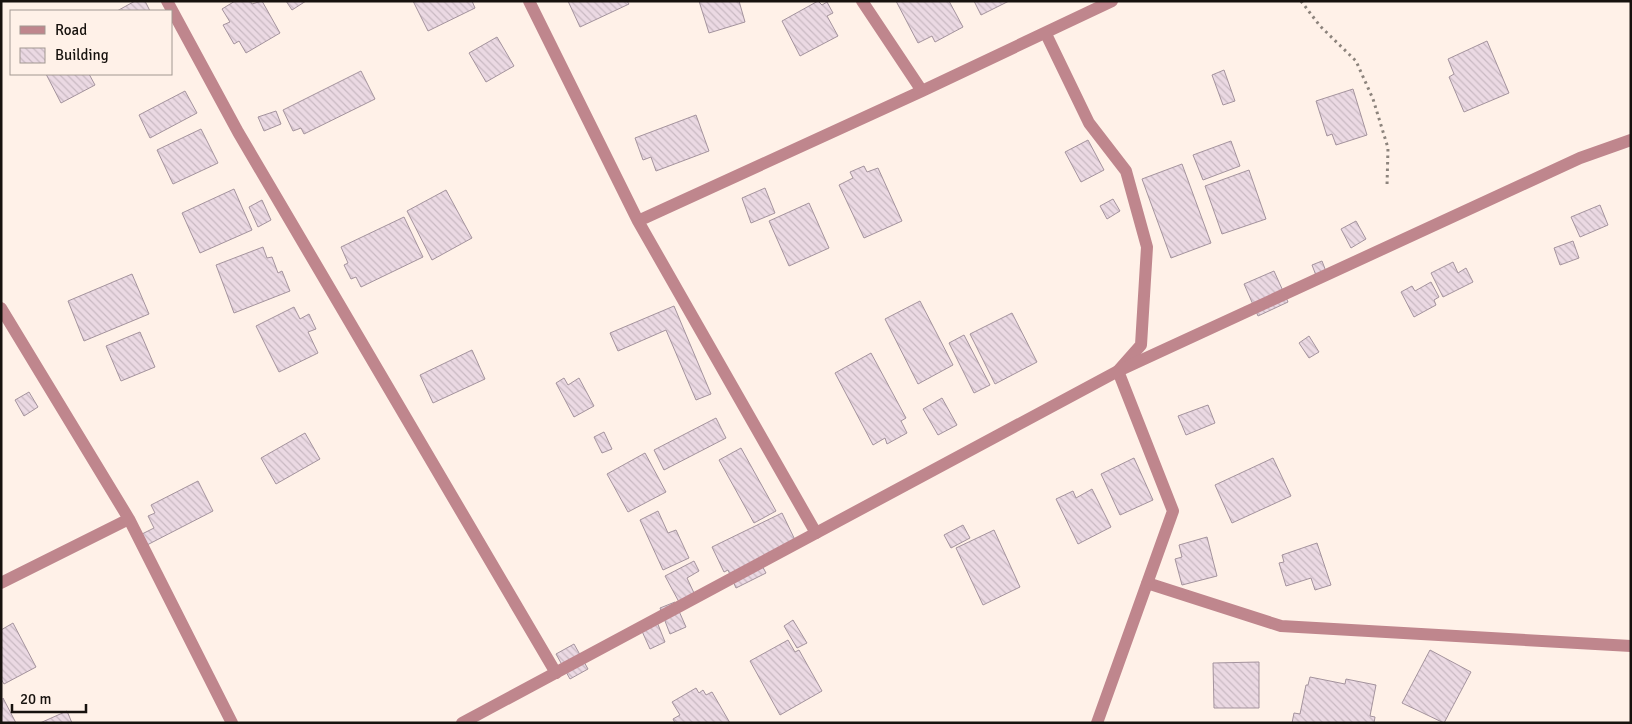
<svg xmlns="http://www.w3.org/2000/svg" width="1632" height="724" font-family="Signika,sans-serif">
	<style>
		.building { fill: url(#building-back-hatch); stroke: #a4939d }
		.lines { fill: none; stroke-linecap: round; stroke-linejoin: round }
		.path { stroke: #8c837c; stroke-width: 3; stroke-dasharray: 2.5 4; stroke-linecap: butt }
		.minor { stroke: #bf868d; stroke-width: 12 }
		.tertiary { stroke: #bf868d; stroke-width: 12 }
	</style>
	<defs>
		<pattern id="building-back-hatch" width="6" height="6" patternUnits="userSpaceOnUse" patternTransform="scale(1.25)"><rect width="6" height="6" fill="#ebd9e3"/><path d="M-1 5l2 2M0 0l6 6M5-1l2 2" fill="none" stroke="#c9b9c2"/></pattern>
	</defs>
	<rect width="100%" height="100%" fill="#fff1e8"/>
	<path class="building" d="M135 1H145L150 11H117Z
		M235 1H250L252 4 262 1 280 33 246 53 239 41 234 44 223 25 230 22 222 9Z
		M286 1H306L292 10Z
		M413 1H472L475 8 428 31Z
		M568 1H627L629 4 580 27Z
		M699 1H739L745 22 709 33Z
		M818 1 822 5 827 2 833 13 827 16 838 36 800 56 782 21Z
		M896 1H949L963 27 935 42 932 36 918 43Z
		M974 1H1009L981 15Z
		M497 37 514 66 486 82 469 53Z
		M1487 41 1509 93 1464 112 1449 77 1454 74 1448 59Z
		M1224 70 1235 101 1223 105 1212 75Z
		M361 71 375 99 304 134 301 128 293 131 283 110Z
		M46 74H89L95 85 61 103Z
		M1353 89 1367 135 1336 145 1332 134 1327 136 1316 101Z
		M185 91 197 113 150 138 139 115Z
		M276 111 281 124 264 131 258 117Z
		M696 115 709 151 656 171 651 157 643 160 635 138Z
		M201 129 218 163 173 184 157 150Z
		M1088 140 1104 170 1081 182 1065 152Z
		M1231 141 1240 166 1203 180 1193 155Z
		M1182 164 1211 243 1171 258 1142 179Z
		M864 166 867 172 878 168 902 221 864 238 839 185 853 178 850 172Z
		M1249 170 1266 219 1222 234 1205 186Z
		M765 188 775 213 751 223 742 198Z
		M234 189 252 230 200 253 182 213Z
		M446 190 472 238 432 260 407 211Z
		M1113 199 1120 211 1107 219 1100 206Z
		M262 200 271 220 258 227 249 207Z
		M809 203 829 248 789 266 769 221Z
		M1600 205 1608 225 1580 237 1571 217Z
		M404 217 423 257 361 287 356 277 351 279 344 265 348 263 341 247Z
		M1356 221 1366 239 1351 248 1341 229Z
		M1573 241 1579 258 1560 265 1554 248Z
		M263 247 267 258 272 257 278 273 282 271 290 291 234 313 216 265Z
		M1322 261 1327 274 1317 278 1312 265Z
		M1453 262 1458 273 1466 268 1473 282 1443 297 1431 273Z
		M1274 271 1288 302 1258 316 1244 284Z
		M132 274 149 314 84 341 68 301Z
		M1431 282 1439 297 1434 300 1436 305 1414 317 1401 292 1412 286 1415 291Z
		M920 301 953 365 918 384 885 319Z
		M674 306 711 394 696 400 666 330 618 351 610 333Z
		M294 307 300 319 309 314 316 329 308 332 318 353 279 372 256 326Z
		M1012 313 1037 362 995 384 970 334Z
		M140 332 155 367 121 381 106 346Z
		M964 335 990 385 974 393 949 343Z
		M1309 336 1319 352 1309 358 1299 343Z
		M472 350 485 379 433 403 420 375Z
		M871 353 906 418 901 421 907 433 887 444 885 438 873 445 835 373Z
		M564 378 568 385 579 378 594 406 574 417 556 383Z
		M29 392 38 407 24 416 15 400Z
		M942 398 957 425 938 435 923 409Z
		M1208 405 1215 423 1186 435 1178 416Z
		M716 418 726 438 664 470 654 450Z
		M604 432 612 449 602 453 594 437Z
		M305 433 320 459 276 484 261 458Z
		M741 448 776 511 754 523 719 460Z
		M645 453 666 492 628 512 607 474Z
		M1134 458 1153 500 1120 515 1101 474Z
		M1273 458 1291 496 1232 523 1215 485Z
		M198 481 213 511 147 545 142 534 154 528 148 516 155 513 151 505Z
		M1092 489 1111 527 1078 544 1056 499 1073 491 1076 498Z
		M658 511 668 533 676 530 689 558 663 570 640 520Z
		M782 513 796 542 759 560 766 573 736 588 728 570 724 572 712 547Z
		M963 525 970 538 951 548 944 535Z
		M994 530 1020 587 983 605 956 548Z
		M1207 537 1217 576 1182 585 1175 559 1182 557 1179 545Z
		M1317 543 1331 585 1315 590 1311 578 1286 586 1279 563 1284 562 1282 555Z
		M694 561 699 571 687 578 694 593 679 602 665 576Z
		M675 602 686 627 670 634 660 608Z
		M793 620 807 643 797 648 784 626Z
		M657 622 665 642 650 649 641 629Z
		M13 623 36 667 4 684 1 679V630Z
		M788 640 795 652 799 650 822 691 780 715 750 661Z
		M574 644 588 669 570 679 556 654Z
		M1430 650 1471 672 1444 723 1402 703Z
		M1259 662V708H1214L1213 663Z
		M1310 677 1345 684 1346 679 1376 685 1370 716 1375 717 1374 723H1292L1294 713 1300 714 1306 685H1308Z
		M696 688 699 693 703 690 706 695 712 692 730 723H675L673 719 680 715 672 702Z
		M3 698 16 723H1Z
		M67 711 72 723H40Z"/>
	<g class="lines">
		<path class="path" d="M1301 1 1320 26 1356 61 1373 99 1388 148 1387 186"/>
		<path class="minor" d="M167 1 238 132 556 673
			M529 1 638 221 816 533
			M862 1 922 91
			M1046 34 1089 123 1126 171 1147 247 1141 345 1118 371 1173 511 1097 723
			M638 221 922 91 1112 1
			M1 308 129 519 232 723
			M1 583 129 519
			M1147 583 1281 626 1631 646"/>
		<path class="tertiary" d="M462 723 1118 371 1580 158 1631 140"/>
	</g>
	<rect width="1632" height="724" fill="none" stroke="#17120e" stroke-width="5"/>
	<rect x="10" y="10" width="162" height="65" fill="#fff1e8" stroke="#a29891"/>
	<rect x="20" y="26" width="25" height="8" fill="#bf868d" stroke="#a29891"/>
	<text x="55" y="35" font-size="15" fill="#17120e">Road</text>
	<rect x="20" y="48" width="25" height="15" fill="url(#building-back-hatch)" stroke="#a29891"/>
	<text x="55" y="60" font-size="15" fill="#17120e">Building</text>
	<path d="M12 704v8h74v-8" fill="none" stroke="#17120e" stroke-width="2.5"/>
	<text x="20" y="704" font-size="15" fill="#17120e" stroke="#fff1e8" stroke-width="4" paint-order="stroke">20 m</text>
</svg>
